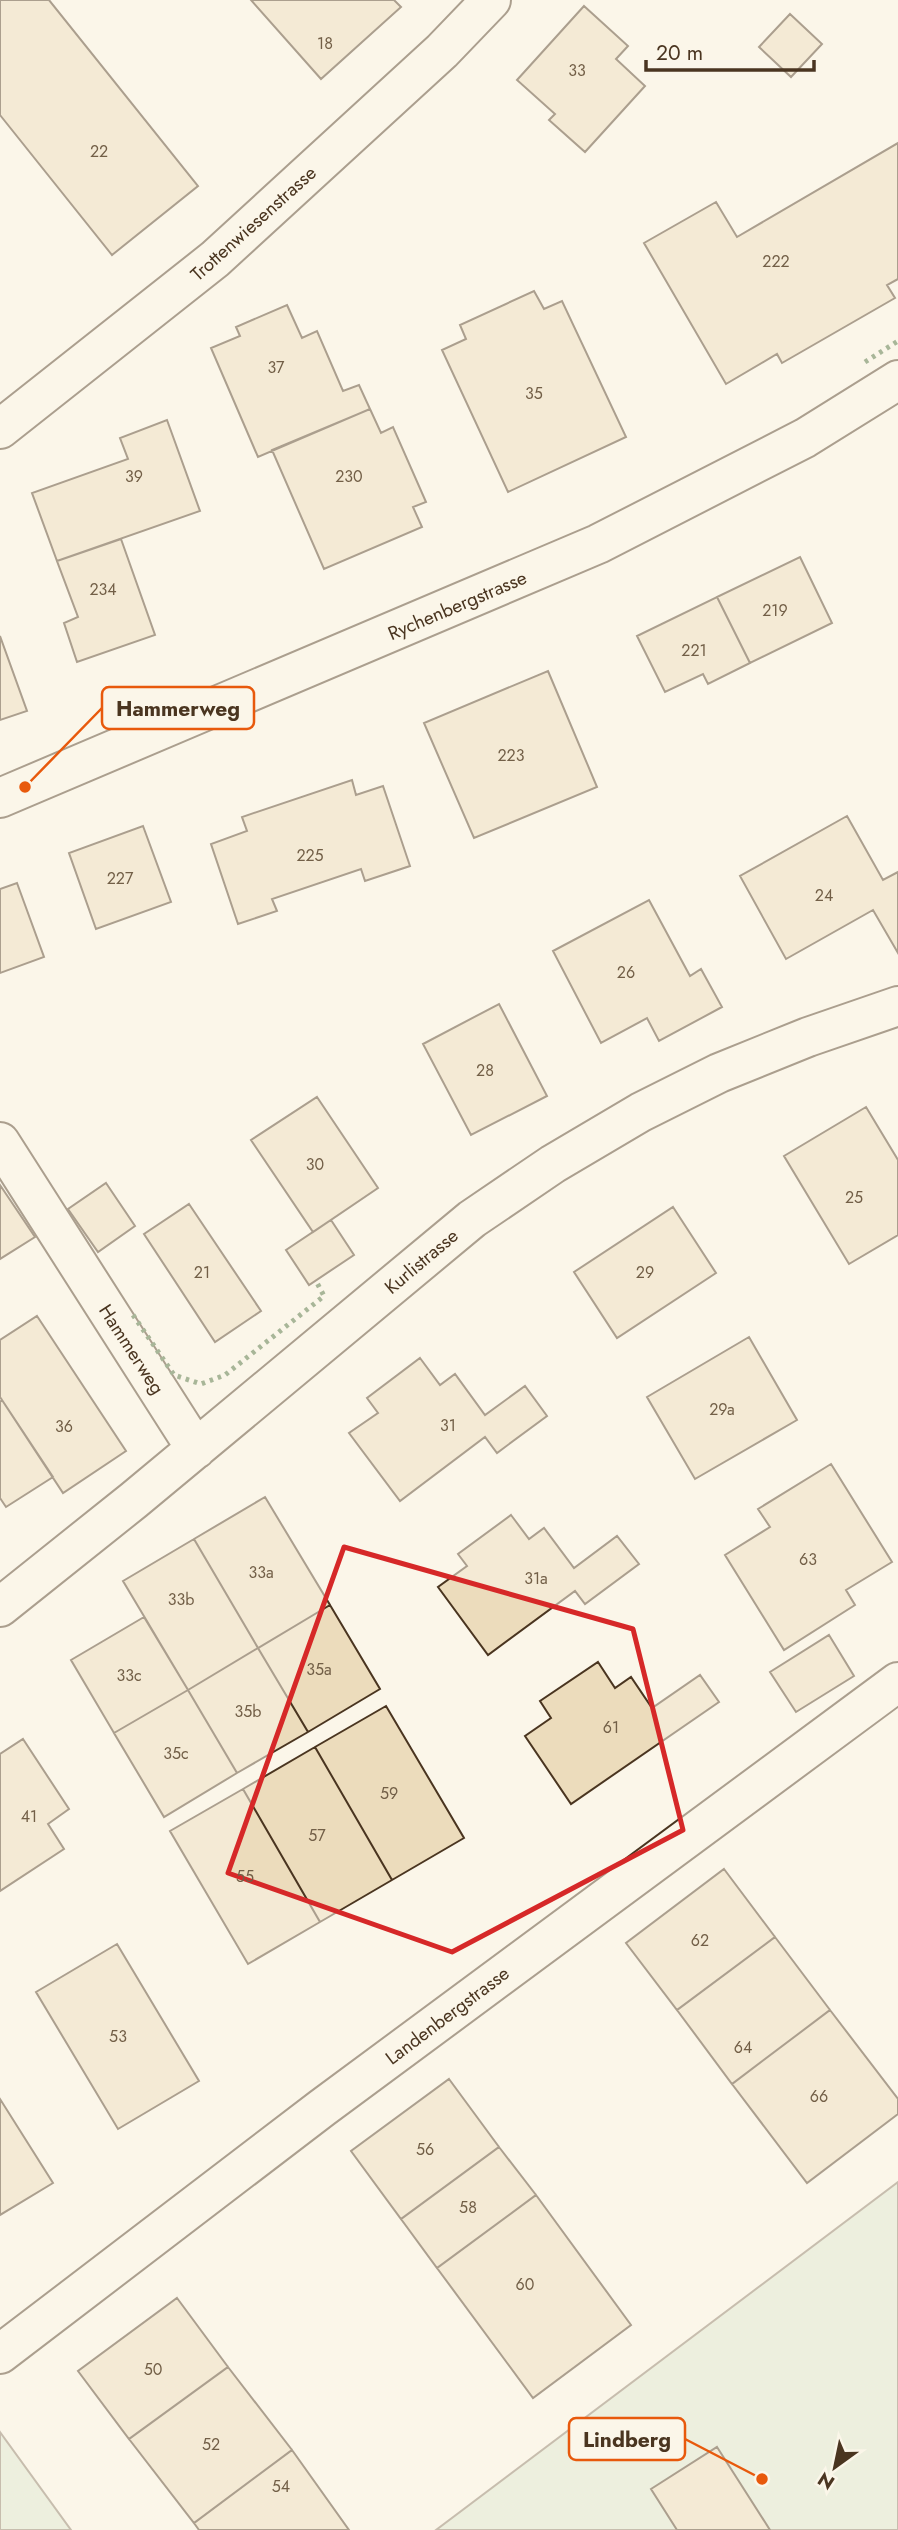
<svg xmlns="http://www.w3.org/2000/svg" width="898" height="2530" font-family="Jost,sans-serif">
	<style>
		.green { fill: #dce7d0; stroke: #887966; stroke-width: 2 }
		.building { fill: #ecdcbc; stroke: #4a3520; stroke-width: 2 }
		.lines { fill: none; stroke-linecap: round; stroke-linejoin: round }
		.minor-casing { stroke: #4a3520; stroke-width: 42 }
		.minor { stroke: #fbf6e9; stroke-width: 38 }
		.hedge { stroke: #436837; stroke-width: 5; stroke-dasharray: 3.5 5; stroke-linecap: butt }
		.marked { fill: none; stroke: #d62828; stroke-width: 5; stroke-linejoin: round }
		.labels { text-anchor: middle; stroke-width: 5; stroke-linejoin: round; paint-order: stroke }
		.number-label { font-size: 16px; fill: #725f47 }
		.street-label { font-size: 19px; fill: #4a3520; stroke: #fbf6e9 }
		.leader { fill: none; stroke: #e8590c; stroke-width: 2.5 }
		.callout-dot { fill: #e8590c; stroke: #fbf6e9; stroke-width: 2.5 }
		.callout { fill: #fbf6e9; stroke: #e8590c; stroke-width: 2.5 }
		.callout-label { font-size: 21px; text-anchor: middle; font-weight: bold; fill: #4a3520 }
	</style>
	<rect width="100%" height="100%" fill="#fbf6e9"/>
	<path class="green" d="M898 2182V2530H436Z
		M0 2432 71 2530H0Z"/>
	<path class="building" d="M0 0H49L198 186 112 255 0 115Z
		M251 0H394L401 7 321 79Z
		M584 6 628 46 616 59 645 86 585 152 549 120 555 114 517 80Z
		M790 14 822 44 791 77 759 47Z
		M898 143V279L887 285 895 298 782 363 777 354 726 384 644 243 716 202 737 237Z
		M534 291 544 309 562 301 626 437 508 492 442 350 466 339 460 325Z
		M287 305 302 338 317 331 343 391 359 385 370 409 258 457 211 348 240 336 236 327Z
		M370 409 381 433 393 427 426 502 413 507 422 527 324 569 272 450Z
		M167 420 200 511 57 561 32 493 128 459 120 438Z
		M121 539 155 635 77 662 64 623 78 617 57 561Z
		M800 557 832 623 750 663 717 597Z
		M717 597 750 663 708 684 703 674 665 692 637 636Z
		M0 636 27 711 0 720Z
		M548 671 597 787 474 838 424 723Z
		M352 780 356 795 383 786 410 866 365 881 361 869 272 899 277 911 238 924 211 844 247 831 242 817Z
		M847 816 883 880 898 872V953L873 910 786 959 740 876Z
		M143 826 171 902 96 929 69 853Z
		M17 883 44 957 0 973V889Z
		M649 900 690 976 701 969 722 1007 659 1041 647 1018 601 1043 553 951Z
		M499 1004 547 1096 471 1135 423 1044Z
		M317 1097 378 1188 313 1232 251 1140Z
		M866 1107 898 1160V1235L849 1264 784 1156Z
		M106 1183 135 1226 98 1252 68 1209Z
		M0 1185 35 1237 0 1259Z
		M189 1204 261 1311 215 1342 144 1234Z
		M673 1207 716 1273 617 1338 574 1272Z
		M331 1220 354 1255 309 1285 286 1250Z
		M37 1316 126 1451 63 1493 0 1397V1340Z
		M749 1337 797 1420 695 1479 647 1397Z
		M420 1358 440 1385 455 1374 485 1415 525 1386 547 1416 497 1453 485 1437 400 1501 349 1433 378 1413 367 1398Z
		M2 1400 53 1477 6 1507 0 1498V1402Z
		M831 1464 892 1562 846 1590 855 1605 784 1650 725 1555 770 1527 758 1509Z
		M265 1497 330 1605 258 1648 194 1539Z
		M511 1515 529 1539 544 1528 574 1568 617 1536 639 1564 585 1604 575 1591 488 1655 438 1587 467 1566 458 1554Z
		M194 1539 258 1648 188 1690 123 1581Z
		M330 1605 380 1689 308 1732 258 1648Z
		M144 1617 188 1690 114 1733 71 1660Z
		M829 1635 854 1676 796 1712 770 1672Z
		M258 1648 308 1732 237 1773 188 1690Z
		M598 1662 615 1688 631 1677 652 1708 700 1675 719 1702 571 1804 525 1736 551 1718 540 1701Z
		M188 1690 237 1773 164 1817 114 1733Z
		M386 1706 464 1838 392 1880 315 1747Z
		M23 1739 69 1809 48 1824 64 1849 0 1891V1754Z
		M315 1747 392 1880 320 1922 243 1789Z
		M243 1789 320 1922 248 1964 170 1831Z
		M724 1869 775 1937 677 2010 626 1943Z
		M775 1937 830 2010 732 2084 677 2010Z
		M117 1944 199 2081 118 2129 36 1992Z
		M830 2010 898 2099V2114L807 2183 732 2084Z
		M449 2079 499 2147 401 2219 351 2151Z
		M0 2099 53 2183 0 2215Z
		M499 2147 536 2195 437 2268 401 2219Z
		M536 2195 631 2325 533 2398 437 2268Z
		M177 2298 228 2367 129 2439 78 2371Z
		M228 2367 292 2450 194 2523 129 2439Z
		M717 2447 770 2530H677L651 2489Z
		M292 2450 349 2530H199L194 2523Z"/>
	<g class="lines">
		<g class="minor-casing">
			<path id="minor" d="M0 429 215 259 442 51 491 0
				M0 798 598 544 805 438 898 380
				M0 1142 196 1449
				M0 1607 134 1500 472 1219 553 1164 641 1112 719 1073 808 1037 898 1006
				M0 2354 322 2108 898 1682"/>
		</g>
		<use href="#minor" class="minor"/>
		<path class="hedge" d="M865 362 898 341
			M133 1315 174 1375 201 1384 225 1375 324 1296 316 1281"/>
	</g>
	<path d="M0 0H898V2530H0ZM344 1547 633 1629 683 1830 452 1952 228 1873Z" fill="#fbf6e9" fill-opacity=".55" fill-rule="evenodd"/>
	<path class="marked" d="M344 1547 633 1629 683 1830 452 1952 228 1873Z"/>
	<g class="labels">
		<g class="number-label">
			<text x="325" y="49">18</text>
			<text x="577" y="76">33</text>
			<text x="99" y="157">22</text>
			<text x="776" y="267">222</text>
			<text x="276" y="373">37</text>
			<text x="534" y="399">35</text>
			<text x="134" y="482">39</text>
			<text x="349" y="482">230</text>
			<text x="103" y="595">234</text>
			<text x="775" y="616">219</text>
			<text x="694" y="656">221</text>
			<text x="511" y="761">223</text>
			<text x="310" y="861">225</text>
			<text x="120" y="884">227</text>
			<text x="824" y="901">24</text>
			<text x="626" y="978">26</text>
			<text x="485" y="1076">28</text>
			<text x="315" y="1170">30</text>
			<text x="854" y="1203">25</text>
			<text x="202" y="1278">21</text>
			<text x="645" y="1278">29</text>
			<text x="722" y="1415">29a</text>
			<text x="448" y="1431">31</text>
			<text x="64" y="1432">36</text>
			<text x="808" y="1565">63</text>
			<text x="261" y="1578">33a</text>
			<text x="536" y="1584">31a</text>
			<text x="181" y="1605">33b</text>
			<text x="319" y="1675">35a</text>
			<text x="129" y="1681">33c</text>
			<text x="248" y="1717">35b</text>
			<text x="611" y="1733">61</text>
			<text x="176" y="1759">35c</text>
			<text x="389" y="1799">59</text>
			<text x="29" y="1822">41</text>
			<text x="317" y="1841">57</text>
			<text x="245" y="1882">55</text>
			<text x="700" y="1946">62</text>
			<text x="118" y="2042">53</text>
			<text x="743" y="2053">64</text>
			<text x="819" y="2102">66</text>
			<text x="425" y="2155">56</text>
			<text x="468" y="2213">58</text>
			<text x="525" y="2290">60</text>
			<text x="153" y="2375">50</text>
			<text x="211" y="2450">52</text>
			<text x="281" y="2492">54</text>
		</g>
		<g class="street-label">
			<text transform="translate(253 223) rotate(-42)" y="7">Trottenwiesenstrasse</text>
			<text transform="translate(457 605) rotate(-23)" y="7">Rychenbergstrasse</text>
			<text transform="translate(421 1261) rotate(-40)" y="7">Kurlistrasse</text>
			<text transform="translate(132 1349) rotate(57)" y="7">Hammerweg</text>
			<text transform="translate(447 2015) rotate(-37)" y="7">Landenbergstrasse</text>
		</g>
	</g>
	<path class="leader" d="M25 787L102 708M762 2479L685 2439"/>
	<g class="callout-dot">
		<circle cx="25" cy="787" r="7"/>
		<circle cx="762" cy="2479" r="7"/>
	</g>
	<g class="callout">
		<rect x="102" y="687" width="152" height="42" rx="7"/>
		<rect x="569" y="2418" width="116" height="42" rx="7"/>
	</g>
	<g class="callout-label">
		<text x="178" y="716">Hammerweg</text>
		<text x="627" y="2447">Lindberg</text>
	</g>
	<g transform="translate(835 2467) rotate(213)" stroke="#fbf6e9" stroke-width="5" paint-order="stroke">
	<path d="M0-5L12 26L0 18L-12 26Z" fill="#4a3520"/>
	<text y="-10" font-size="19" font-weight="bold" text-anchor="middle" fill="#4a3520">N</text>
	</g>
	<path d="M646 60v10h168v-10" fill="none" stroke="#4a3520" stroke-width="3.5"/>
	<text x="656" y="60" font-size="21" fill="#4a3520" stroke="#fbf6e9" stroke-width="5" paint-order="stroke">20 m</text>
</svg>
